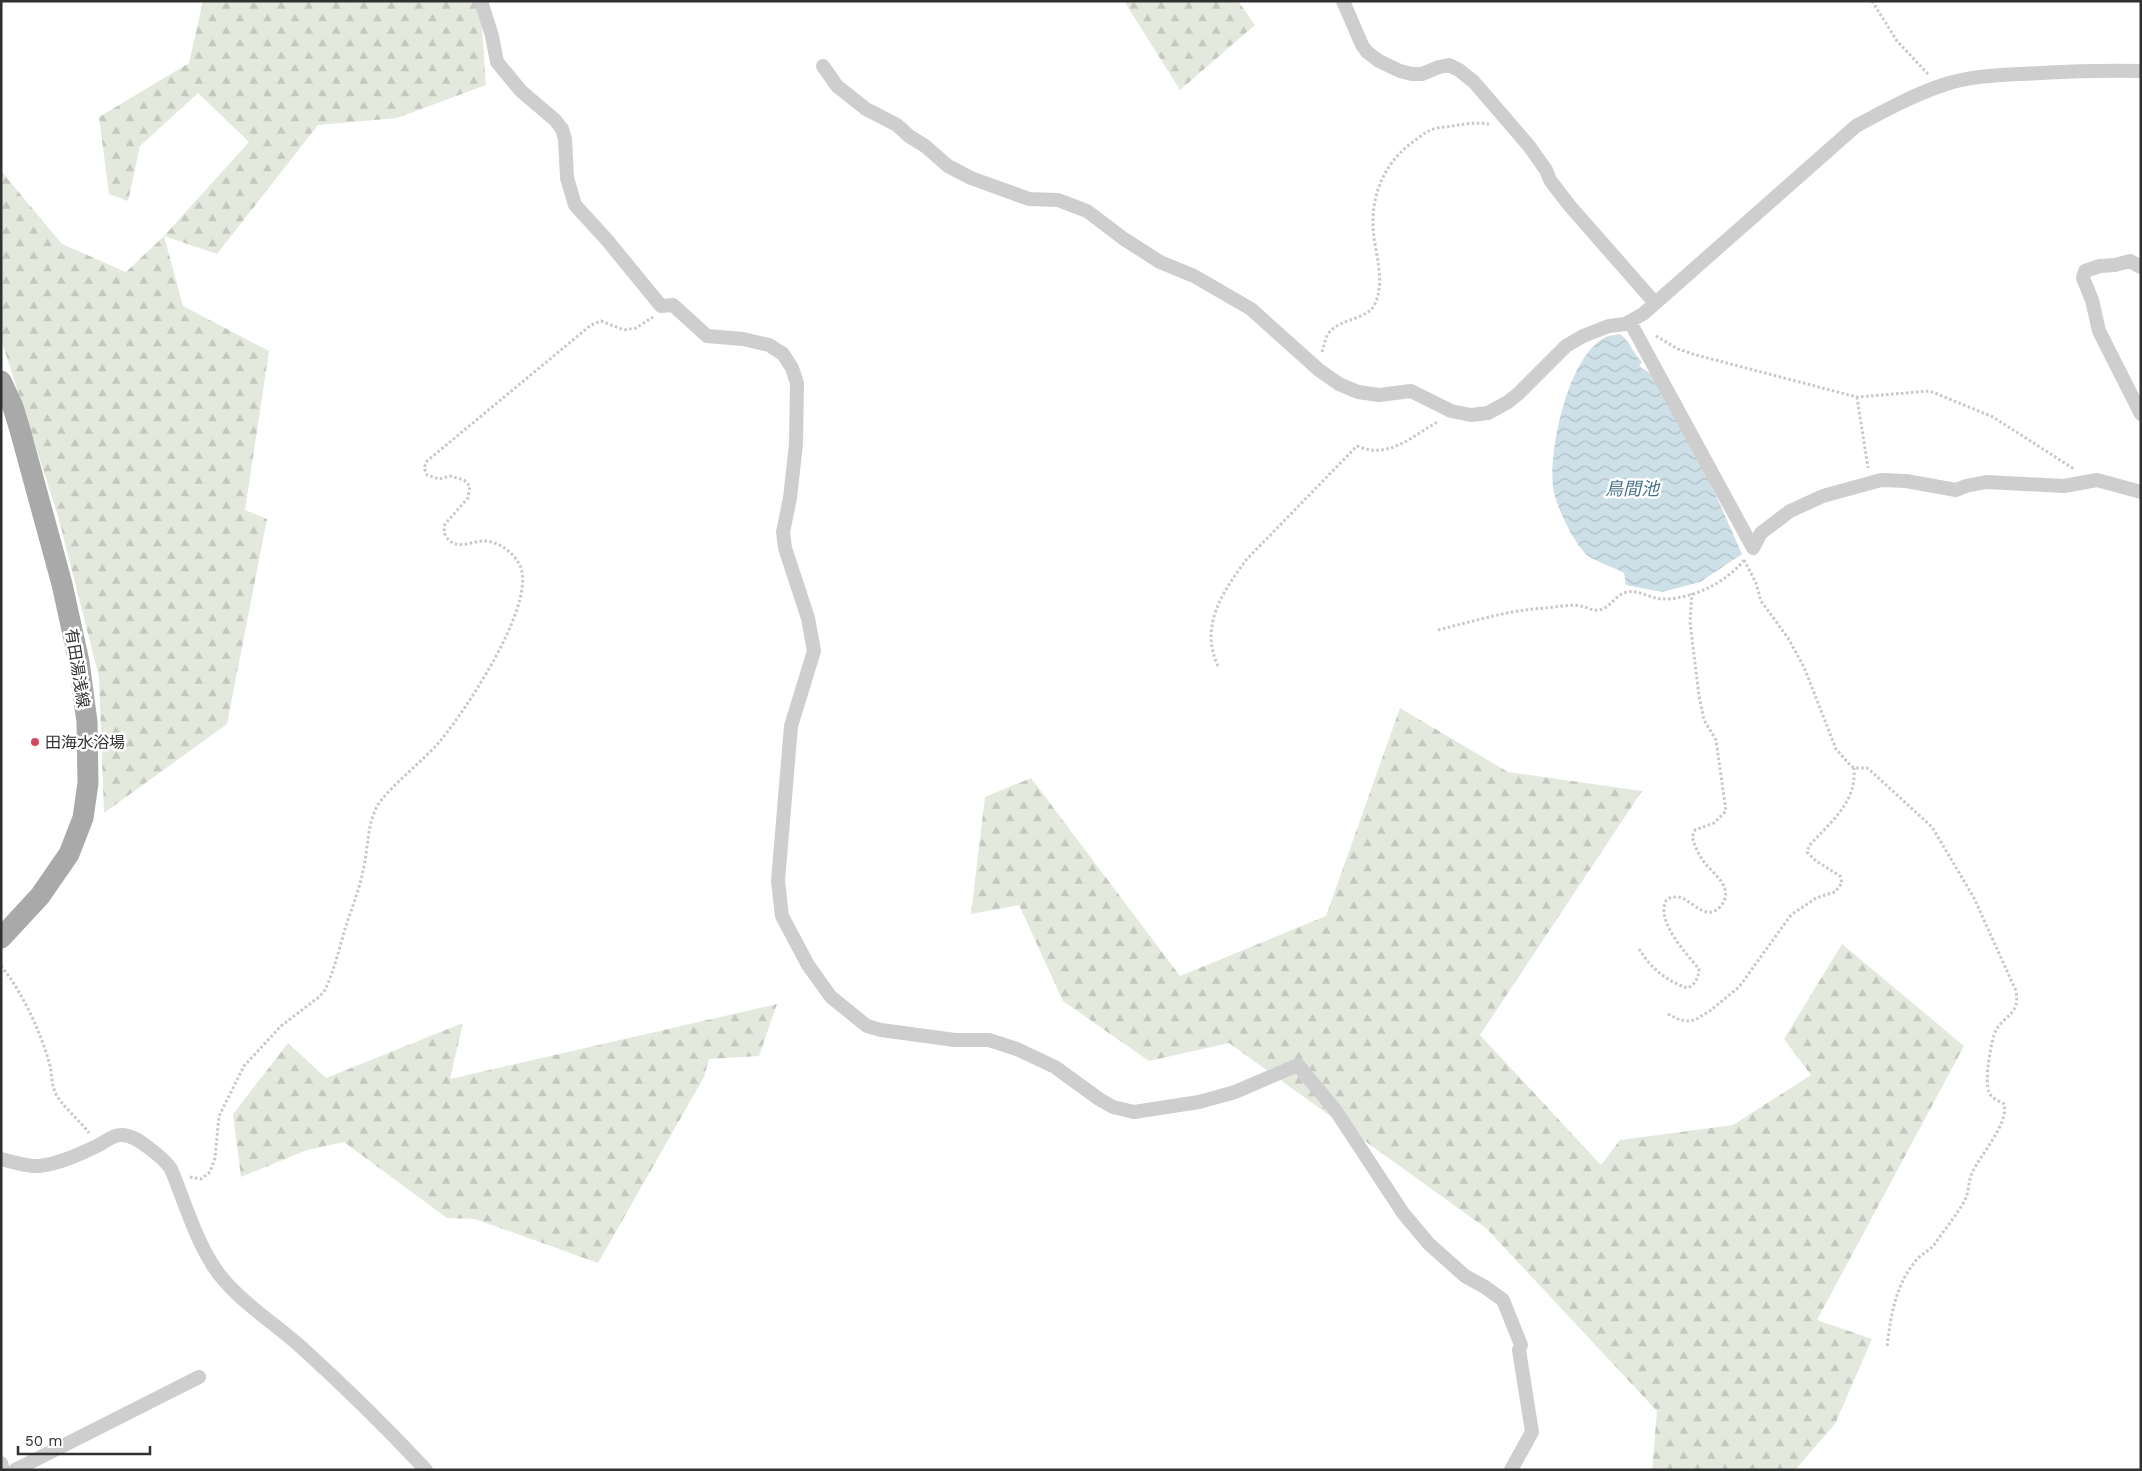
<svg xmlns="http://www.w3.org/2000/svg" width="2142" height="1471" font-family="'Work Sans','Noto Sans JP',sans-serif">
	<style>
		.forest { fill: url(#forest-firs) }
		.water { fill: url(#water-waves) }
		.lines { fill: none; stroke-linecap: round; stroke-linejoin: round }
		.path { stroke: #c8c8c8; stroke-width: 3; stroke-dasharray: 2.5 2.5; stroke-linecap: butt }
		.street { stroke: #cecece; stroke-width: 14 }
		.primary { stroke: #a9a9a9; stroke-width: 21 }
		.poi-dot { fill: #d1495b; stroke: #fff; stroke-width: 2 }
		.labels { text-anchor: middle; stroke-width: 5; stroke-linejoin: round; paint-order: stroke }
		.street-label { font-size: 16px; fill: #313131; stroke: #fff }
		.poi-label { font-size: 16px; fill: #313131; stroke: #fff; text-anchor: start }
		.water-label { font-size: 18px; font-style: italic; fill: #48748a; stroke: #fff }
	</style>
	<defs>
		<pattern id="forest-firs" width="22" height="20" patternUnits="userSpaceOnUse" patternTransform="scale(1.25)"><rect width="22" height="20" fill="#e4e9de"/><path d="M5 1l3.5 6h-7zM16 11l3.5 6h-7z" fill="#c4c8bf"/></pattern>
		<pattern id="water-waves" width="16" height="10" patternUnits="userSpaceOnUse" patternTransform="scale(1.25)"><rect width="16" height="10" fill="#cddfe7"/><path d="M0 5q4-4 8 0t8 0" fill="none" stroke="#b0c0c7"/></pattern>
	</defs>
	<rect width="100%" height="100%" fill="#fff"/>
	<path class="forest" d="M203 1H480L486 85 397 118 318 125 217 254 164 236 183 306 269 351 245 510 267 519 227 724 104 813 99 677 58 516 1 339V171L62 244 126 272 164 236 249 142 198 93 140 146 128 201 109 194 99 117 189 63Z
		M1124 1H1238L1255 25 1180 90Z
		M1400 708 1508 772 1642 791 1480 1035 1601 1165 1620 1140 1733 1125 1811 1075 1784 1039 1842 944 1964 1046 1817 1320 1872 1339 1835 1424 1795 1470H1652L1657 1411 1487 1229 1229 1043 1149 1061 1063 1001 1019 905 971 914 985 797 1031 778 1180 976 1326 916Z
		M777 1004 759 1056 709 1059 704 1077 598 1263 475 1219 447 1218 344 1142 307 1150 241 1177 233 1114 288 1043 326 1078 463 1023 450 1079Z"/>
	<path class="water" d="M1620 334C1630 341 1633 354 1642 362L1639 366 1651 374 1704 468 1742 554 1700 582 1662 592 1626 585 1624 573C1614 567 1590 560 1584 552 1572 539 1555 504 1553 487 1549 449 1568 355 1606 337 1610 335 1616 335 1620 334Z"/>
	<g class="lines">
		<path class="path" d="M1872 1 1897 41 1928 74
			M1656 336 1678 349 1696 355 1857 397 1930 391 1993 417 2074 469
			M1322 352C1324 346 1325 339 1328 334 1339 318 1368 320 1375 304 1386 279 1374 252 1373 226 1372 190 1387 159 1417 139 1423 134 1429 130 1437 128 1442 127 1447 127 1452 126 1464 124 1477 122 1489 124
			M1857 397 1868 468
			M1744 560 1756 583 1761 601 1788 638 1804 667 1836 749 1850 765 1854 768H1867L1872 772 1932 827 1974 898 2016 991C2020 1014 2006 1014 1996 1030 1991 1040 1984 1082 1989 1092 1991 1098 1999 1101 2004 1104 2009 1124 1980 1155 1972 1173 1968 1182 1969 1192 1965 1200 1957 1215 1944 1230 1934 1245 1928 1252 1919 1255 1914 1263 1895 1287 1890 1319 1887 1348
			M1438 630C1474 621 1509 610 1546 608 1557 607 1570 604 1581 606 1587 607 1592 611 1599 610 1611 608 1616 593 1628 592 1639 590 1650 598 1661 599 1692 600 1727 582 1745 559
			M1218 666C1199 625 1223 592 1246 560L1357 446C1389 460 1412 436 1439 421
			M1639 949C1650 967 1667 982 1688 988 1696 983 1698 979 1699 969 1686 953 1654 920 1667 899 1672 897 1677 896 1682 898 1694 903 1707 921 1720 907 1736 888 1714 875 1704 862 1698 854 1695 846 1692 837L1695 830 1714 823 1726 811 1716 740 1704 720 1699 696 1690 622 1692 593
			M1 966C22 991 40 1031 49 1062 52 1072 51 1082 55 1092 59 1103 81 1122 89 1133
			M1668 1014 1680 1020 1687 1021 1695 1020 1711 1010 1739 987 1791 915 1816 898 1835 892 1842 883 1840 876 1816 861 1807 852 1809 846C1830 822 1857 803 1854 768
			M190 1177 201 1179 210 1172 215 1158 219 1116 244 1066 281 1026 319 997 325 990C334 971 339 949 345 929 351 910 359 891 363 871 369 847 366 819 382 799 400 778 423 761 441 740 467 708 530 613 522 572 519 556 500 541 484 541 473 541 460 549 450 541 448 540 445 535 444 532L445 524 468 498 470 486 464 480 450 476 439 479 427 475 424 468 427 461 591 325 601 321 624 330 636 328 653 317"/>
		<path class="street" d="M481 1 492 36 497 62 521 91 555 120 562 129 565 139 567 178 575 205 607 240 661 306 673 305 707 336 743 339 769 345 783 354 792 368 797 383 796 444 790 498 783 532 785 548 808 618 814 651 791 726 778 881 782 916 808 965 831 997 867 1026 881 1030 955 1040H989L1017 1049 1055 1067 1099 1099 1113 1107 1134 1112 1199 1102 1235 1092 1298 1065 1336 1111 1403 1213 1429 1244 1465 1276 1485 1287 1503 1300 1521 1345 1519 1350 1532 1432 1511 1470
			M1343 1 1362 45 1367 52 1379 61 1400 71 1412 74H1422L1439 67 1449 65 1459 70 1474 82 1529 146 1546 170 1550 180 1569 205 1655 303
			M823 66 837 86 866 109 897 125 909 136 925 146 948 166 971 178 1029 199 1058 200 1087 211 1124 239 1160 262 1194 276 1251 309 1319 370 1339 384 1358 392 1379 395 1411 391 1451 411 1471 415 1488 413 1508 402 1518 394 1566 346 1583 336 1609 326 1625 324 1643 314 1856 126C1884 111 1913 95 1943 85 1975 74 2008 75 2041 73 2075 71 2107 70 2141 71
			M2141 267 2130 261 2115 265 2100 266 2085 271 2083 278 2092 300 2099 331 2141 414
			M1630 322 1753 548 1761 533 1790 511 1823 496 1881 480 1906 481 1956 490 1966 486 1986 482 2064 486 2097 480 2141 492
			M1 1159C13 1162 27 1167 39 1166 59 1164 80 1154 97 1146 105 1142 112 1135 121 1135 132 1135 141 1142 149 1148 157 1154 165 1160 171 1169 184 1200 194 1235 212 1264 233 1298 271 1320 301 1347 344 1386 386 1427 426 1470
			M1 1463 3 1470
			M15 1470 199 1377"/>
		<path class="primary" d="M1 381 13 407 20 430 62 584 79 662 87 722 88 783 83 818 69 854 40 896 1 938"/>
	</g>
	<circle class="poi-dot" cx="35" cy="742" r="5"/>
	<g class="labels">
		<g class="street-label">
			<text transform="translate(78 668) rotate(81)" y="6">有田湯浅線</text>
		</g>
		<g class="poi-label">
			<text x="45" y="748">田海水浴場</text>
		</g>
		<g class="water-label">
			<text x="1632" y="495">鳥間池</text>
		</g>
	</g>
	<rect width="2142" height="1471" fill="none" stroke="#313131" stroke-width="5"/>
	<path d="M18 1446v8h132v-8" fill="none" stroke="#313131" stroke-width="2.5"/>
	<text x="25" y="1446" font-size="15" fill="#313131" stroke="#ffffff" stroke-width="4" paint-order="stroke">50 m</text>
</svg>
